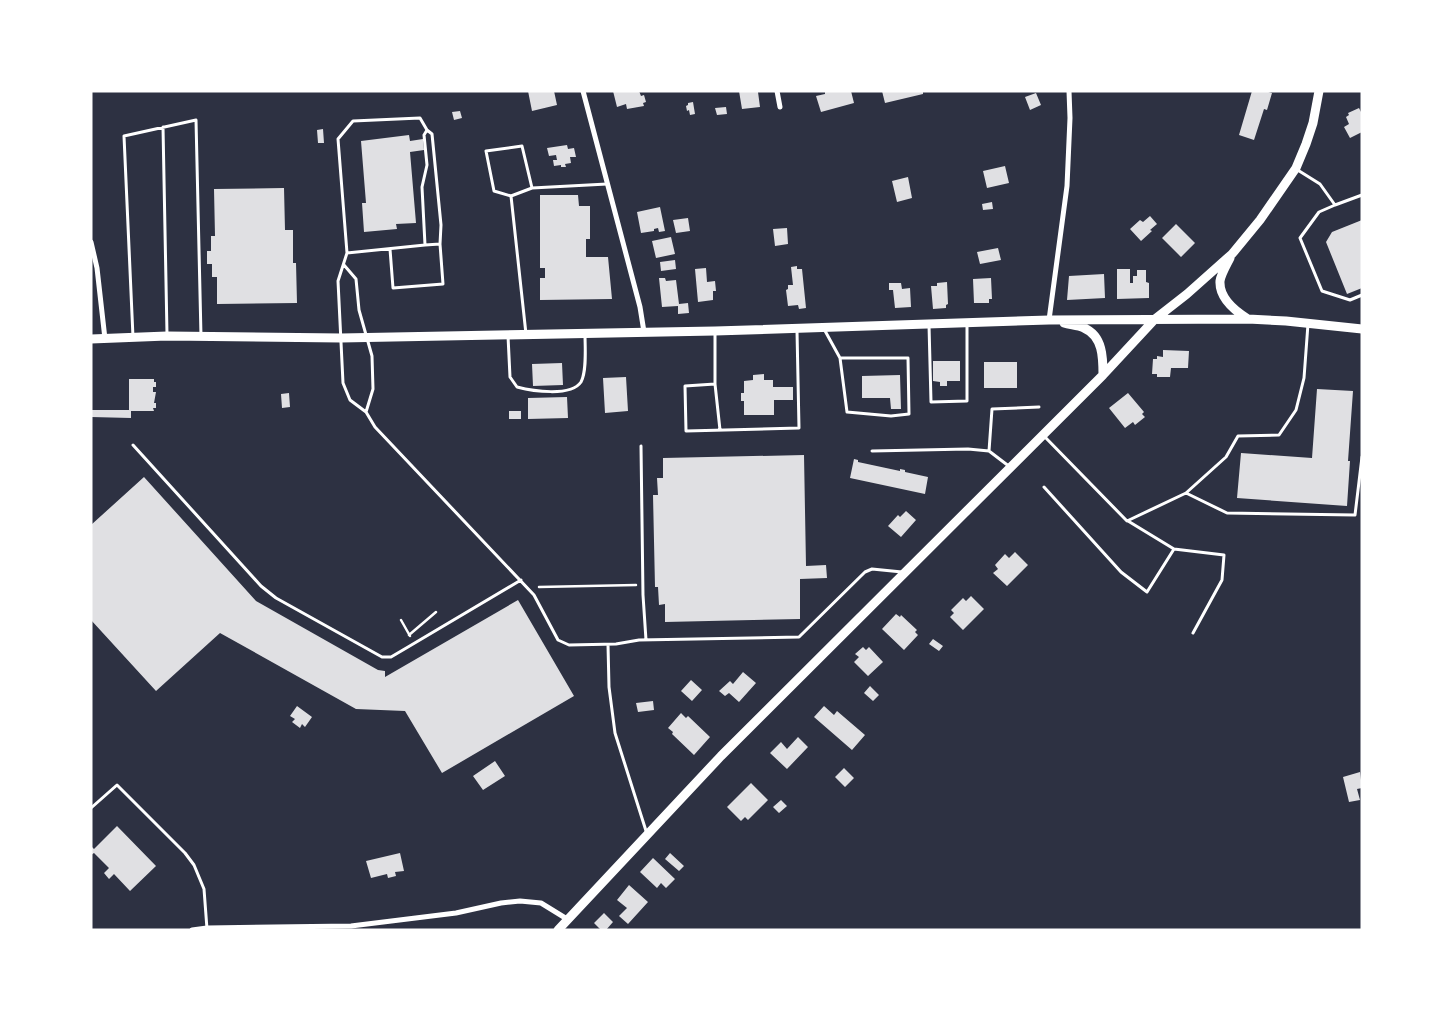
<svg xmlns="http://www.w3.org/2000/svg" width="1453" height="1021" font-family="Rubik,sans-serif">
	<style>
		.building { fill: #e0e0e3 }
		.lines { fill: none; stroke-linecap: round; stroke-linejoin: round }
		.path { stroke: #fff; stroke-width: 2.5 }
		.service { stroke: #fff; stroke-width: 3 }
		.minor { stroke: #fff; stroke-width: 5 }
		.secondary { stroke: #fff; stroke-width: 9 }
	</style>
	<rect width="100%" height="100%" fill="#2d3142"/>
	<path class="building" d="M528 91H554L557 105 532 111Z
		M613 91H639L641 96 644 95 646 102 643 103 644 106 627 109 626 104 617 107Z
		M739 91 758 92 760 107 742 109Z
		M828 91H851L854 103 821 112 816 96 825 94V92Z
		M882 91H923V94L885 103Z
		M1252 91H1265L1272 93 1267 110 1264 109 1254 140 1239 135Z
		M1036 93 1041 105 1030 110 1025 97Z
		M693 102 695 114 690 115 689 110 687 111 686 106 688 105V103Z
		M726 107 727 114 717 115 715 108Z
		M1359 108 1362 114V132L1350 138 1344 127 1349 124 1346 117 1349 115 1348 113Z
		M460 111 462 118 454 120 452 112Z
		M323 129 324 143H318L317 130Z
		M409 135 410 141 423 139 424 150 410 152 416 223 396 224 397 229 364 232 362 203H366L361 141Z
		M567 145 568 149 574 148 576 157H570L571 163 565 164 566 167H561V165L554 166 553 160H557L556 155 549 156 547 148Z
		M1005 166 1009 183 987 188 983 171Z
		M908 177 912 198 897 202 892 181Z
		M284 188 285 230H293V263H296L297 303 217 304V277H212V264H207V251H211V236H215L214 189Z
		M540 195H578L579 206H590V239H586V257H608L612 299 540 300V278H545V268H540Z
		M992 202 993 209 983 210 982 204Z
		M660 207 665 231 659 232 658 228 654 229V231L641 233 637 212Z
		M1150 216 1157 224 1150 230 1152 231 1141 241 1130 229 1140 220 1143 222Z
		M688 218 690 231 676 233 673 220Z
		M1362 220V288L1347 294 1326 242 1332 232Z
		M1176 224 1195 243 1181 257 1162 238Z
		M787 228 788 244 775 246 773 229Z
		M671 237 675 254 656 258 652 241Z
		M998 248 1001 260 980 264 977 252Z
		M675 260 676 269 661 271 660 262Z
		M797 266V269H802L806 308 799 309 798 305 788 306 786 290 788 289V285H793L791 267Z
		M706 268 707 282 715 281 716 291H713V300L698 302 695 269Z
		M1117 269H1130V283H1133V276H1137V270H1146V282L1149 283V298L1117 299Z
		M1104 274 1105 298 1067 300 1069 276Z
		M659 278H665L666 281 676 280 679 304 688 303 689 313 678 314V306L662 307Z
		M991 278 992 299H989V303H974L973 279Z
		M947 282 948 304 946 305V308L933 309 931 286H937V283Z
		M889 283H901L902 289 910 288 911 307 895 308 893 290H889Z
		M1163 350 1189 351 1188 368H1171L1170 377H1157V374H1152L1153 359H1157V356L1163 357Z
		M933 361H960V381H947V386H940V382L933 381Z
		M984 362H1017V388H984Z
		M562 363 563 385 533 386 532 364Z
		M764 374V380H773V387H793V400H774V415H744V401H741V393H744V381L753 380V375Z
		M900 375 901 409H891L890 398H862V376Z
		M626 377 628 411 605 413 603 378Z
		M129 379H154V382H156V387H153V392H156L154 403H156V408H153L154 411H131V418L91 417V410H129Z
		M1317 389 1353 391 1348 461H1350L1347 506 1237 498 1241 453 1312 458Z
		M289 393 290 407 282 408 281 394Z
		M1128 393 1144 412 1142 414 1145 417 1135 425 1133 422 1125 428 1109 408Z
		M567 397 568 418 528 419V398Z
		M509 411H521V419H509Z
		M804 455 806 566 826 565 827 578 800 579V619L665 622V604L659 605 658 587H655L653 495H658L657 478H663V458Z
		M854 459 858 460V462L900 471V469L905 470V472L928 477 925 494 850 478Z
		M144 477 256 601 378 670 385 671V677L518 600 574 696 442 773 405 711 356 709 220 633 156 691 91 620V525Z
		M906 511 916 520 901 537 888 526 898 515 900 517Z
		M1015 552 1028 565 1007 586 993 573 998 569 995 565 1005 554 1009 558Z
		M971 596 984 609 963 630 950 617 954 613 951 610 963 598 966 601Z
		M896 614 900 617 901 615 917 630 915 632 918 635 904 650 882 629Z
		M933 639 943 646 939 651 929 644Z
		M863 647 866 650 869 647 883 662 868 676 854 662 859 657 855 654Z
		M743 672 756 683 739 702 729 693 725 696 719 691 730 681 733 684Z
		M691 680 702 690 692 701 681 691Z
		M870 686 879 695 873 701 864 693Z
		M653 701 654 710 638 712 636 703Z
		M297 706 312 717 305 727 302 724 300 728 292 722 295 719 290 716Z
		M824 706 834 715 837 711 865 735 852 750 814 717Z
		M681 713 686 718 688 716 710 737 694 755 672 734 673 732 668 728Z
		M798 737 808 747 787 769 770 753 781 742 787 749Z
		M495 761 505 776 483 790 473 776Z
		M844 768 854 778 845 787 835 777Z
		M1360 772 1362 788 1357 789 1360 800 1349 802 1343 777Z
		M751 783 768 800 748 820 745 817 741 821 727 807Z
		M781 800 787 806 779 813 773 807Z
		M117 826 156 866 130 891 114 874 109 879 104 873 109 868 94 853 91 855V846L94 849Z
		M400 853 404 871 395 872 396 876 388 878 387 874 371 878 366 861Z
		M670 853 684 866 679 871 665 859Z
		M653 858 675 879 666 888 661 883 657 888 640 872Z
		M629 885 648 902 628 924 619 916 627 908 617 900Z
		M604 913 613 922 606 930H601L594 923Z"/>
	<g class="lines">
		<path class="path" d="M539 587 636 585
			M401 620 410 636
			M409 635 436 612"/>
		<path class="service" d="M163 127 167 334
			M1296 169 1320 184 1335 205 1362 195
			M511 196 532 188
			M1335 205 1319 212 1300 238 1322 291 1350 300 1362 295
			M425 245 440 244
			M390 249 393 288 443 284 440 244 441 225 432 134 427 130 420 118 353 121 338 139 347 253 338 281 343 383 350 400 366 412 375 427 534 595 558 640 569 645 616 644 639 640 799 637 865 572 872 569 902 572
			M347 253 425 245 422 187 427 165 424 135 427 130
			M344 265 356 279 359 310 372 356 373 389 366 412
			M929 325 931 402 967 401V323
			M824 329 840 358 847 412 891 416 909 414 908 358H840
			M715 332V384L685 386 686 431 799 428 797 331
			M526 334 511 196 494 191 486 151 522 146 532 188 607 184
			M508 336 510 377 517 387C532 391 571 397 581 382 587 371 585 347 585 335
			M133 337 124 136 196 120 201 336
			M715 384 720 430
			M1043 435 1127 521 1186 493 1226 457 1238 436 1279 435 1296 410 1304 378 1308 324
			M133 445 261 586 276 598 382 657H391L408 647 521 580
			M641 446 643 595 646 640
			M872 451 968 449 989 451 1010 467
			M989 451 992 409 1039 407
			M1044 487 1121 572 1147 592 1174 549
			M1186 493 1227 513 1355 515 1362 457
			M1128 521 1174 549 1224 555 1222 580 1193 633
			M608 645 609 687 615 733 647 834
			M91 808 117 785 185 853 194 865 204 889 207 929"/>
		<path class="minor" d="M583 91 640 307 644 332
			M777 91 780 107
			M91 242 97 268 105 339
			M1049 320 1067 186 1070 118 1069 91
			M192 930 207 928 351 926 456 913 501 903 520 901 541 903 567 919"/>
		<path class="secondary" d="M1230 258C1227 264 1221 274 1220 281 1219 298 1235 311 1248 319
			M1064 323C1070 325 1078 325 1084 328 1103 336 1103 358 1103 375
			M91 339 167 336 341 338 715 331 1049 320 1248 319 1286 321 1362 329
			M558 930 721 756 1103 375 1155 319 1187 294 1232 254 1260 220 1296 168 1306 144 1313 123 1319 91"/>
	</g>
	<rect width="1453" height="1021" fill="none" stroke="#ffffff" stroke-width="185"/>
</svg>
